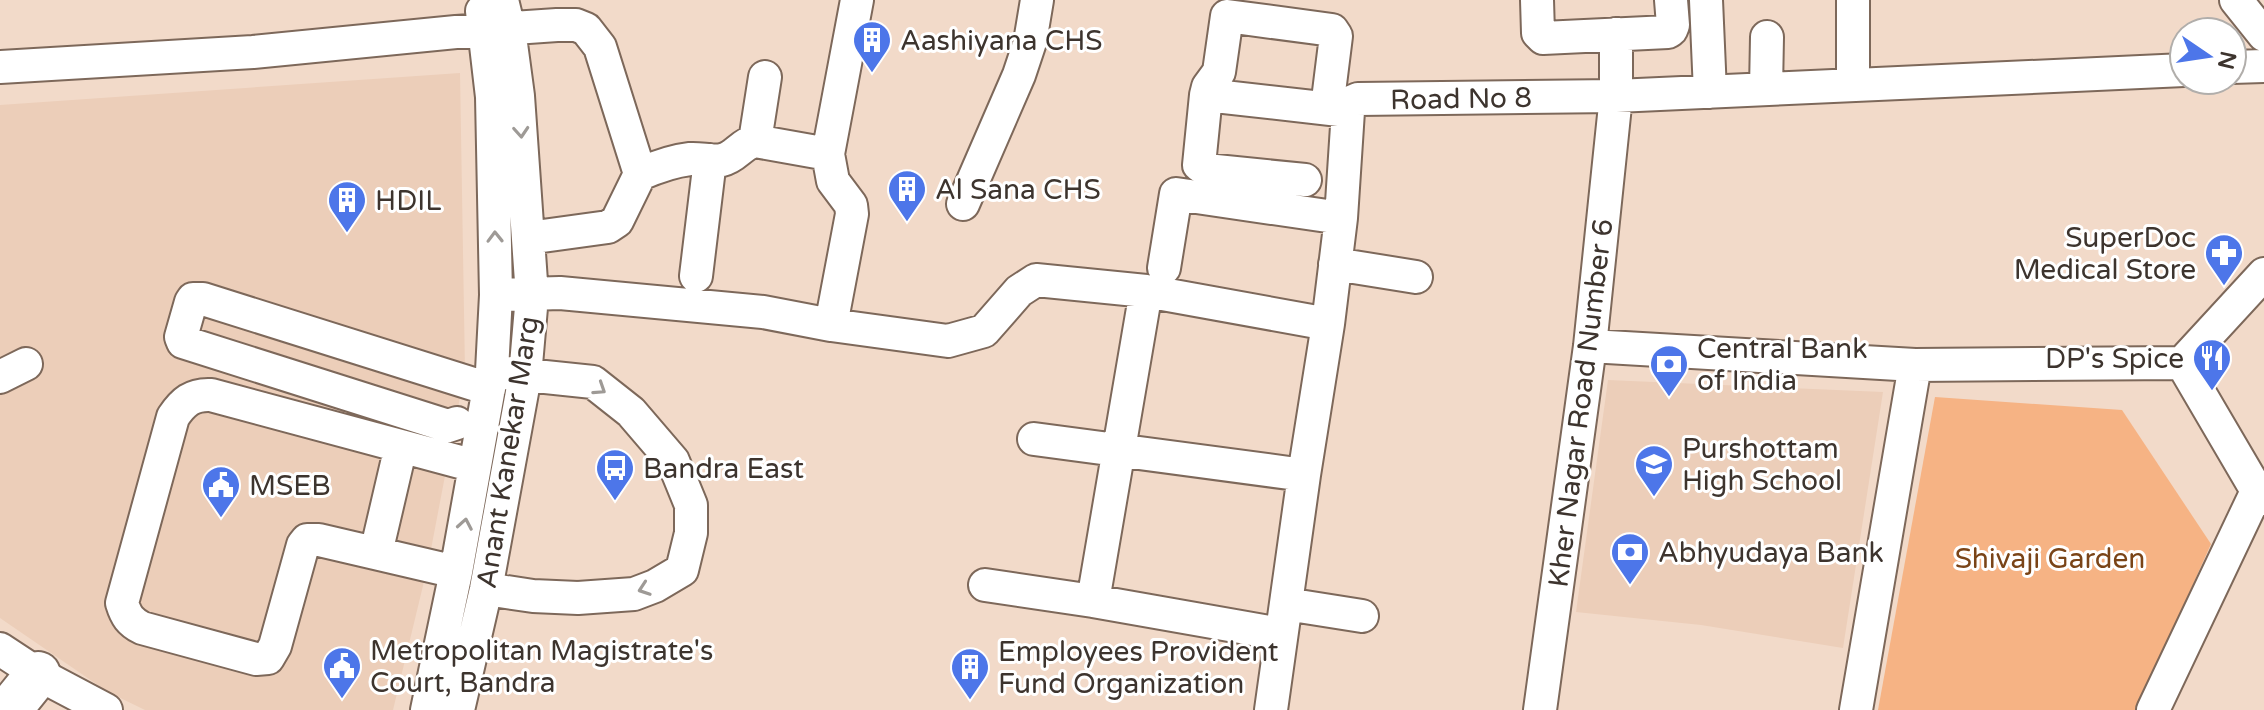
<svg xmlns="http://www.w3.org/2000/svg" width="2264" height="710" font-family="'Varela Round',sans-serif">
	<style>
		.built { fill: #ecceb9 }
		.green { fill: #f6b384 }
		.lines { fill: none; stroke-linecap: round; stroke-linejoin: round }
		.minor-casing { stroke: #7d685a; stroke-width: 36 }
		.highway-casing { stroke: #7d685a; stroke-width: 48 }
		.minor { stroke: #fff; stroke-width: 32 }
		.highway { stroke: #fff; stroke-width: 44 }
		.oneway { stroke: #9e9a96 }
		.labels { text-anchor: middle; stroke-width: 6; stroke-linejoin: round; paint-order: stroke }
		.poi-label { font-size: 28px; fill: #3d342e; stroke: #fff; text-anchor: start }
		.street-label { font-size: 28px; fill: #3d342e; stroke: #fff }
		.park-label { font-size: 28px; fill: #7a4417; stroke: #fff }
	</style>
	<rect width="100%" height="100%" fill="#f2dac9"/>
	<path class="built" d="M460 73 465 371 428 565 393 710H145L108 692 0 618V105Z
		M1608 380 1883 392 1843 648 1701 625 1576 612Z"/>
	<path class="green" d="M1935 397 2122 410 2211 544 2137 710H1878Z"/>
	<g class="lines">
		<g class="minor-casing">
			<path id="minor" d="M1537 0 1538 33 1543 38 1668 32 1671 30 1673 25 1671 0
				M1706 0 1710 92
				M2236 0 2264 35
				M0 67 253 52 456 32 557 25H576L586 29 600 47 640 174
				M2232 67 2264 66
				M1853 85V0
				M1766 89 1767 37
				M1206 95 1348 111
				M755 141 765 77
				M828 154 857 0
				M1305 180 1206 170 1199 165 1206 95 1208 87 1219 72 1227 16 1332 30 1336 36 1327 108
				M963 204 1019 75 1030 42 1037 0
				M528 238 608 227 617 221 640 174C656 167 672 161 690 159 700 158 712 162 722 160 736 157 741 144 755 141L828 154 833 181 851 205 852 214 831 325
				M1335 264 1416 277
				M1164 268 1176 194 1341 218
				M696 276 710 160
				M496 295 560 293 763 312 831 325 948 341 984 331 1019 291 1036 280 1146 291 1328 324
				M1590 346 1915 365 2182 363 2257 491 2264 499
				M2182 363 2264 274
				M0 377 26 364
				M457 423 448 426 183 342 181 337 191 302 193 299H203L489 389
				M1034 439 1304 475
				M376 553 401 446
				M456 572 319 540H307L303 545 275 646 268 658 256 659 142 628C130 622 126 616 122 603L173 417C183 402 192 394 211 395L475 466
				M985 585 1093 601 1281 634
				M486 589 533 596 578 598 634 594 655 586 682 570 691 533V505L673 461 631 412 593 382 506 373
				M1093 601 1146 291
				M1286 604 1362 616
				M0 649 38 674 106 710
				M427 710 456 572 492 371 496 295 492 97 482 11
				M458 710 486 589 525 376 532 296 518 96 509 29 502 0
				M1271 710 1304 475 1328 324 1341 218 1348 111 1351 102 1358 99 1616 96 2184 70
				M1540 710 1590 346 1616 96V34
				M1856 710 1915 365
				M2153 710 2257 491"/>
		</g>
		<g class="highway-casing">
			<path id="highway" d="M9 710 38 674"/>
		</g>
		<use href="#minor" class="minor"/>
		<use href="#highway" class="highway"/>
	</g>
	<defs><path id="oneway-chevron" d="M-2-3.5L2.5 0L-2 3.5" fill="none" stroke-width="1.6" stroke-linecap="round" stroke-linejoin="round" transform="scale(2)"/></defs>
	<g class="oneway">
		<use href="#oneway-chevron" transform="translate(521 132) rotate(86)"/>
		<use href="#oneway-chevron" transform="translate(495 237) rotate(-91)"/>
		<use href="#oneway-chevron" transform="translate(600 389) rotate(33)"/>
		<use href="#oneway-chevron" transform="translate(465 524) rotate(-80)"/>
		<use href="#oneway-chevron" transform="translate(644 589) rotate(161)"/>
	</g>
	<defs>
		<g id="building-pin" transform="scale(2)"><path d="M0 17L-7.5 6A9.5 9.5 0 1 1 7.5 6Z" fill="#4d76e9" stroke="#fff"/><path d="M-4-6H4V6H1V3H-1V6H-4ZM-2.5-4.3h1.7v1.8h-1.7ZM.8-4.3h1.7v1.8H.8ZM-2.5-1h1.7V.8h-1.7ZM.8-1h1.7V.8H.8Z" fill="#fff"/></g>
		<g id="pharmacy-pin" transform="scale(2)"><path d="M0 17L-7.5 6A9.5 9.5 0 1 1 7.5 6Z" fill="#4d76e9" stroke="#fff"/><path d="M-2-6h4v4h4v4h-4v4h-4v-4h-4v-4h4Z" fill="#fff"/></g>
		<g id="restaurant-pin" transform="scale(2)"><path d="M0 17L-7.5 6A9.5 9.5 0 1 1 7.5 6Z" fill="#4d76e9" stroke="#fff"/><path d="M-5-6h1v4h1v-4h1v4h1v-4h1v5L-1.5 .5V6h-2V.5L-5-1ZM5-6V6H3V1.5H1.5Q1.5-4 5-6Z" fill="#fff"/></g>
		<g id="bank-pin" transform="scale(2)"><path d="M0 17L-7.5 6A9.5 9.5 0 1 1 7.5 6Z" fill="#4d76e9" stroke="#fff"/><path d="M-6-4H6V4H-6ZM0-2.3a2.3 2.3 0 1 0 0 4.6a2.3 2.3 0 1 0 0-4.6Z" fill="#fff"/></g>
		<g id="school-pin" transform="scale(2)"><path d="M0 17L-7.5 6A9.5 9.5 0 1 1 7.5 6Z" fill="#4d76e9" stroke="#fff"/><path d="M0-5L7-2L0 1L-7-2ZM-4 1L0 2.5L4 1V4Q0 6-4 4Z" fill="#fff"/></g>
		<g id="bus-pin" transform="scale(2)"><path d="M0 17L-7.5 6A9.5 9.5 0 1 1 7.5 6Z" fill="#4d76e9" stroke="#fff"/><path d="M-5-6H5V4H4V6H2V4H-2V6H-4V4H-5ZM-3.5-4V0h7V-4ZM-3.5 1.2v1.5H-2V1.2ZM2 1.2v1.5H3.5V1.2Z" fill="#fff"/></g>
		<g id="civic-pin" transform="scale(2)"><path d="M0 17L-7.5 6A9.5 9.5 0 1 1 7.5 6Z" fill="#4d76e9" stroke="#fff"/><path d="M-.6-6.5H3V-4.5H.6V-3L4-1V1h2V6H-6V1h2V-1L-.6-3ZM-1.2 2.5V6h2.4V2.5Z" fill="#fff"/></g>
	</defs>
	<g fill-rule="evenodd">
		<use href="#building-pin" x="872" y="40"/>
		<use href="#building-pin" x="907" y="189"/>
		<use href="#building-pin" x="347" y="200"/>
		<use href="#pharmacy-pin" x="2224" y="253"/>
		<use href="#restaurant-pin" x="2212" y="358"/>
		<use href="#bank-pin" x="1669" y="364"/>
		<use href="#school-pin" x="1654" y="464"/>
		<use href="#bus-pin" x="615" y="468"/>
		<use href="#civic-pin" x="221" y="485"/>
		<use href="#bank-pin" x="1630" y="552"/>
		<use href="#civic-pin" x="342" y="666"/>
		<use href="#building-pin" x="970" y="667"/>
	</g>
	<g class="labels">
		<g class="poi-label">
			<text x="900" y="50">Aashiyana CHS</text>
			<text x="935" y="199">Al Sana CHS</text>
			<text x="375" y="210">HDIL</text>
			<text x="2196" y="247" text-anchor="end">SuperDoc<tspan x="2196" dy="32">Medical Store</tspan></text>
			<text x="1697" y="358">Central Bank<tspan x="1697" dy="32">of India</tspan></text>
			<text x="2184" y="368" text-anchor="end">DP's Spice</text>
			<text x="1682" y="458">Purshottam<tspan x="1682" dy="32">High School</tspan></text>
			<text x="643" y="478">Bandra East</text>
			<text x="249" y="495">MSEB</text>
			<text x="1658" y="562">Abhyudaya Bank</text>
			<text x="370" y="660">Metropolitan Magistrate's<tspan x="370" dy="32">Court, Bandra</tspan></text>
			<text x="998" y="661">Employees Provident<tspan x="998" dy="32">Fund Organization</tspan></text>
		</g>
		<g class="street-label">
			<text transform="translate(1461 98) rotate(-1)" y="10">Road No 8</text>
			<text transform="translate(1580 403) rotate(-83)" y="10">Kher Nagar Road Number 6</text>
			<text transform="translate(507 452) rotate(-81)" y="10">Anant Kanekar Marg</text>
		</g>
		<g class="park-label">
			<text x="2050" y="568">Shivaji Garden</text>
		</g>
	</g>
	<g transform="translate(2208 56) rotate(103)"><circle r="38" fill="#ffffff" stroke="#b1aeab" stroke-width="2"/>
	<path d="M0-6L14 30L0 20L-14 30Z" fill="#4d76e9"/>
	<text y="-12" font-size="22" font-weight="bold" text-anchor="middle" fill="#3d342e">N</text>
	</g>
</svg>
